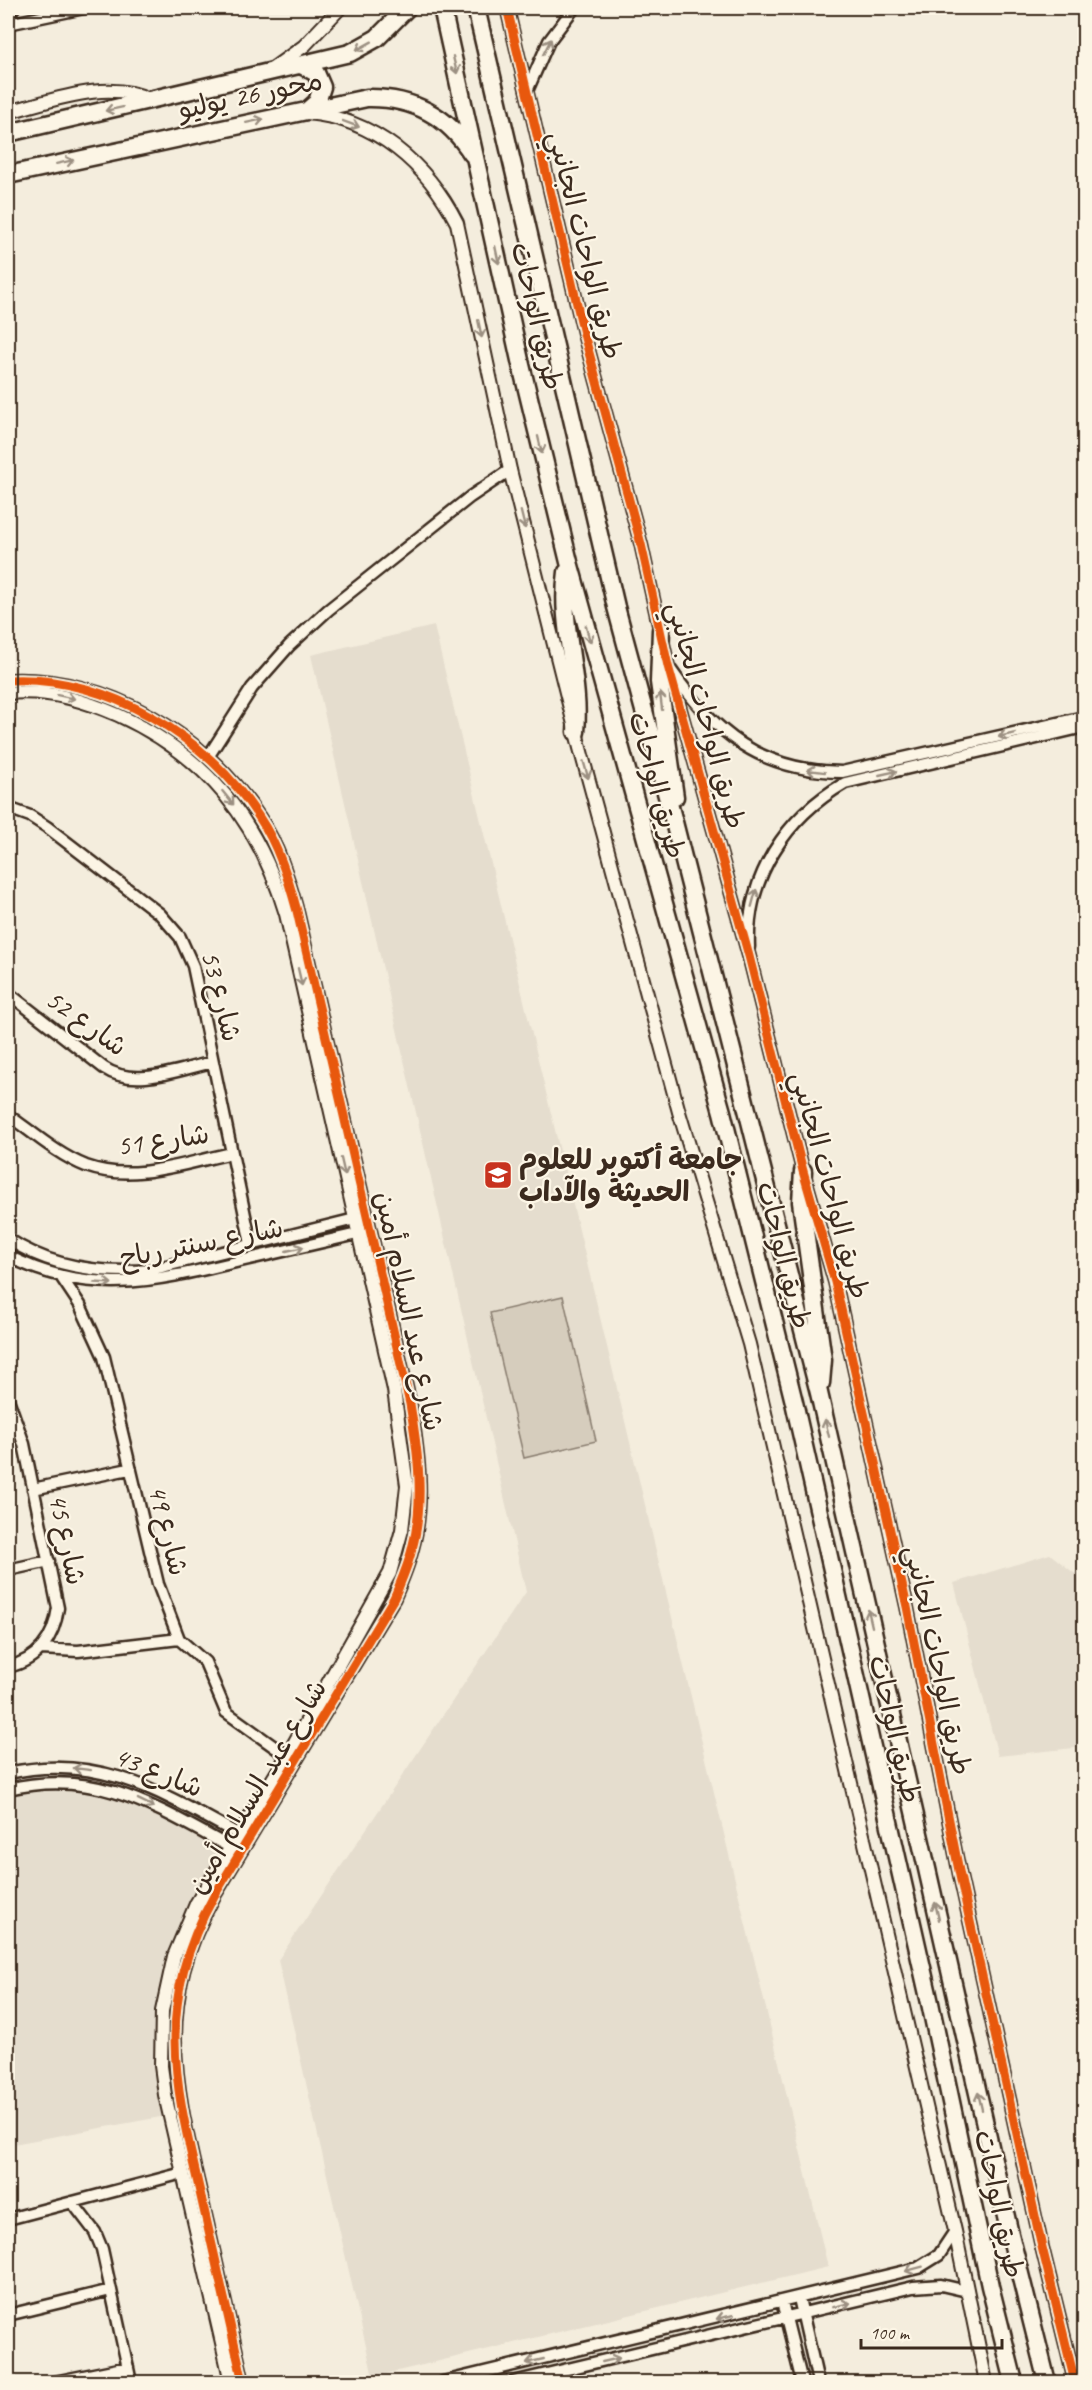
<svg xmlns="http://www.w3.org/2000/svg" width="1092" height="2390" font-family="Caveat,'Playpen Sans Arabic',sans-serif">
	<style>
		.built { fill: #e5ddce }
		.pitch { fill: #d6cdbd; stroke: #887c6e; stroke-width: 1.5 }
		.lines { fill: none; stroke-linecap: round; stroke-linejoin: round }
		.minor-casing { stroke: #3b2a1e; stroke-width: 15 }
		.tertiary-casing { stroke: #3b2a1e; stroke-width: 16 }
		.trunk-casing { stroke: #3b2a1e; stroke-width: 21 }
		.minor { stroke: #fcf5e5; stroke-width: 10 }
		.tertiary { stroke: #fcf5e5; stroke-width: 12 }
		.trunk { stroke: #fcf5e5; stroke-width: 16 }
		.cycleway-casing { stroke: #fcf5e5; stroke-width: 13 }
		.cycleway { stroke: #e8590c; stroke-width: 9 }
		.oneway { stroke: #9c9082 }
		.labels { text-anchor: middle; stroke-width: 4.5; stroke-linejoin: round; paint-order: stroke }
		.street-label { font-size: 28px; fill: #3b2a1e; stroke: #fcf5e5 }
		.poi-label { font-size: 28px; font-weight: bold; fill: #3b2a1e; stroke: #fcf5e5; text-anchor: start }
	</style>
	<rect width="100%" height="100%" fill="#f4eddd"/>
	<filter id="ink" filterUnits="userSpaceOnUse"><feTurbulence type="fractalNoise" baseFrequency=".0167" numOctaves="2"/><feDisplacementMap in="SourceGraphic" scale="12" xChannelSelector="R" yChannelSelector="G"/><feConvolveMatrix kernelMatrix="1 2 1 2 8 2 1 2 1" color-interpolation-filters="sRGB"/></filter>
	<g filter="url(#ink)">
		<path class="built" d="M434 626 828 2267 373 2377 278 1960 526 1592 311 655Z
			M1050 1554 1074 1573 1084 1571V1747L998 1756 954 1583Z
			M65 1775 99 1779 132 1789 240 1844 197 1916 180 1953 170 1997 168 2032V2057L177 2114 8 2145V1782L30 1777Z"/>
		<path class="pitch" d="M563 1296 596 1441 524 1458 490 1313Z"/>
		<g class="lines">
			<g class="minor-casing">
				<path id="minor" d="M8 9 14 8
					M8 24 84 8
					M527 91 549 41 574 8
					M671 670C715 734 761 771 842 772L1084 717
					M208 757 252 688 289 646 328 610 470 497 510 470
					M8 808 30 816 47 827 160 914 180 937 193 966 251 1244
					M749 947C746 877 786 817 845 783L1084 727
					M8 993 104 1068C135 1089 180 1069 213 1062
					M8 1115C32 1132 58 1155 86 1166 133 1183 185 1163 232 1153
					M8 1239C50 1267 100 1274 150 1270L363 1217
					M8 1256C88 1297 152 1282 236 1262 279 1252 322 1242 366 1232
					M62 1278 80 1305 104 1357 158 1584 179 1639 205 1662 226 1712 287 1756
					M8 1399 24 1444 58 1608C54 1638 38 1660 8 1667
					M33 1489 129 1469
					M8 1570 49 1561
					M41 1649 78 1651 179 1639
					M8 1773C101 1752 166 1795 245 1838
					M8 1789C99 1767 160 1810 237 1851
					M72 2202 95 2232 102 2249 131 2382
					M8 2219 183 2173
					M799 2298 818 2382
					M782 2302 802 2382
					M8 2315 111 2290
					M54 2382 128 2367
					M443 2382 918 2268 939 2255 955 2231
					M513 2382 913 2287 941 2285 967 2291"/>
			</g>
			<g class="tertiary-casing">
				<path id="tertiary" d="M507 8 585 338 641 544 668 666 749 956 803 1171 835 1282 907 1607 960 1876 1041 2243 1075 2382
					M272 69 304 46 340 8
					M8 112C52 101 108 78 151 100
					M307 113C375 119 427 164 457 223L510 470 580 748 679 1112 749 1344 955 2231 986 2382
					M8 680C106 675 207 736 259 817 278 845 288 878 297 911L410 1404C418 1451 425 1503 412 1549 408 1566 401 1582 394 1598L214 1896C150 2011 178 2094 205 2214 218 2270 230 2326 243 2382
					M8 693C46 689 84 700 118 715 207 756 258 820 286 914L394 1390 407 1486 402 1530 390 1573 287 1756 196 1904 174 1956 162 2011 161 2066 165 2095 231 2382"/>
			</g>
			<g class="trunk-casing">
				<path id="trunk" d="M442 8 521 365 569 562 722 1112 794 1402 930 2003 990 2286 1014 2382
					M476 8 616 607 674 822 819 1393 1009 2230 1047 2382
					M303 66 316 73 322 87 317 102 309 109
					M8 133 350 53 377 38 407 8
					M8 175 367 98C412 97 448 116 472 154
					M567 572C559 626 581 678 576 732
					M661 630 659 682 675 797
					M803 1171 801 1202 823 1360 821 1383"/>
			</g>
			<use href="#minor" class="minor"/>
			<use href="#tertiary" class="tertiary"/>
			<use href="#trunk" class="trunk"/>
			<g class="cycleway-casing">
				<path id="cycleway" d="M507 8 585 338 641 544 668 666 749 956 803 1171 835 1282 907 1607 960 1876 1041 2243 1075 2382
					M8 680C106 675 207 736 259 817 278 845 288 878 297 911L410 1404C418 1451 425 1503 412 1549 408 1566 401 1582 394 1598L214 1896C150 2011 178 2094 205 2214 218 2270 230 2326 243 2382"/>
			</g>
			<use href="#cycleway" class="cycleway"/>
		</g>
		<defs><path id="oneway-shaft" d="M-6 0H5M1.5-3L5.5 0L1.5 3" fill="none" stroke-width="1.6" stroke-linecap="round" stroke-linejoin="round" transform="scale(1.5)"/></defs>
		<g class="oneway">
			<use href="#oneway-shaft" transform="translate(364 46) rotate(151)"/>
			<use href="#oneway-shaft" transform="translate(547 47) rotate(-63)"/>
			<use href="#oneway-shaft" transform="translate(455 65) rotate(77)"/>
			<use href="#oneway-shaft" transform="translate(114 109) rotate(168)"/>
			<use href="#oneway-shaft" transform="translate(255 121) rotate(-12)"/>
			<use href="#oneway-shaft" transform="translate(351 124) rotate(20)"/>
			<use href="#oneway-shaft" transform="translate(65 162) rotate(-12)"/>
			<use href="#oneway-shaft" transform="translate(497 255) rotate(78)"/>
			<use href="#oneway-shaft" transform="translate(480 329) rotate(78)"/>
			<use href="#oneway-shaft" transform="translate(540 445) rotate(77)"/>
			<use href="#oneway-shaft" transform="translate(523 520) rotate(76)"/>
			<use href="#oneway-shaft" transform="translate(588 634) rotate(75)"/>
			<use href="#oneway-shaft" transform="translate(66 697) rotate(12)"/>
			<use href="#oneway-shaft" transform="translate(661 701) rotate(-97)"/>
			<use href="#oneway-shaft" transform="translate(1007 735) rotate(167)"/>
			<use href="#oneway-shaft" transform="translate(586 770) rotate(74)"/>
			<use href="#oneway-shaft" transform="translate(816 771) rotate(-173)"/>
			<use href="#oneway-shaft" transform="translate(888 773) rotate(-13)"/>
			<use href="#oneway-shaft" transform="translate(228 798) rotate(51)"/>
			<use href="#oneway-shaft" transform="translate(754 898) rotate(-75)"/>
			<use href="#oneway-shaft" transform="translate(300 977) rotate(77)"/>
			<use href="#oneway-shaft" transform="translate(343 1167) rotate(77)"/>
			<use href="#oneway-shaft" transform="translate(295 1249) rotate(-13)"/>
			<use href="#oneway-shaft" transform="translate(103 1283) rotate(3)"/>
			<use href="#oneway-shaft" transform="translate(827 1428) rotate(-103)"/>
			<use href="#oneway-shaft" transform="translate(870 1618) rotate(-103)"/>
			<use href="#oneway-shaft" transform="translate(82 1769) rotate(-173)"/>
			<use href="#oneway-shaft" transform="translate(146 1803) rotate(26)"/>
			<use href="#oneway-shaft" transform="translate(937 1911) rotate(-103)"/>
			<use href="#oneway-shaft" transform="translate(980 2101) rotate(-103)"/>
			<use href="#oneway-shaft" transform="translate(914 2269) rotate(165)"/>
			<use href="#oneway-shaft" transform="translate(842 2305) rotate(-14)"/>
			<use href="#oneway-shaft" transform="translate(725 2317) rotate(167)"/>
			<use href="#oneway-shaft" transform="translate(611 2360) rotate(-13)"/>
			<use href="#oneway-shaft" transform="translate(535 2361) rotate(167)"/>
		</g>
	</g>
	<defs>
		<g id="university-square" transform="scale(1.5)"><rect x="-9" y="-9" width="18" height="18" rx="4" fill="#c8321e" stroke="#fcf5e5"/><path d="M0-5L7-2L0 1L-7-2ZM-4 1L0 2.5L4 1V4Q0 6-4 4Z" fill="#fff"/></g>
	</defs>
	<g fill-rule="evenodd">
		<use href="#university-square" x="498" y="1175"/>
	</g>
	<g class="labels">
		<g class="street-label">
			<text transform="translate(250 94) rotate(-12)" y="10">محور 26 يوليو</text>
			<text transform="translate(586 245) rotate(76)" y="10">طريق الواحات الجانبي</text>
			<text transform="translate(538 316) rotate(77)" y="10">طريق الواحات</text>
			<text transform="translate(707 715) rotate(75)" y="10">طريق الواحات الجانبي</text>
			<text transform="translate(658 785) rotate(75)" y="10">طريق الواحات</text>
			<text transform="translate(222 996) rotate(76)" y="10">شارع 53</text>
			<text transform="translate(87 1022) rotate(36)" y="10">شارع 52</text>
			<text transform="translate(163 1139) rotate(-8)" y="10">شارع 51</text>
			<text transform="translate(831 1185) rotate(75)" y="10">طريق الواحات الجانبي</text>
			<text transform="translate(201 1242) rotate(-11)" y="10">شارع سنتر رباح</text>
			<text transform="translate(785 1255) rotate(76)" y="10">طريق الواحات</text>
			<text transform="translate(410 1311) rotate(78)" y="10">شارع عبد السلام أمين</text>
			<text transform="translate(169 1530) rotate(76)" y="10">شارع 49</text>
			<text transform="translate(68 1539) rotate(78)" y="10">شارع 45</text>
			<text transform="translate(939 1660) rotate(78)" y="10">طريق الواحات الجانبي</text>
			<text transform="translate(896 1729) rotate(77)" y="10">طريق الواحات</text>
			<text transform="translate(159 1771) rotate(22)" y="10">شارع 43</text>
			<text transform="translate(256 1786) rotate(-59)" y="10">شارع عبد السلام أمين</text>
			<text transform="translate(1000 2204) rotate(78)" y="10">طريق الواحات</text>
		</g>
		<g class="poi-label">
			<text x="519" y="1169">جامعة أكتوبر للعلوم<tspan x="519" dy="32">الحديثة والآداب</tspan></text>
		</g>
	</g>
	<rect width="1092" height="2390" fill="none" stroke="#fcf5e5" stroke-width="30"/>
	<rect x="15" y="15" width="1062" height="2360" fill="none" stroke="#3b2a1e" stroke-width="2" filter="url(#ink)"/>
	<path d="M861 2339v9h141v-9" fill="none" stroke="#3b2a1e" stroke-width="3"/>
	<text x="870" y="2339" font-size="18" fill="#3b2a1e" stroke="#fcf5e5" stroke-width="4.5" paint-order="stroke">100 m</text>
</svg>
